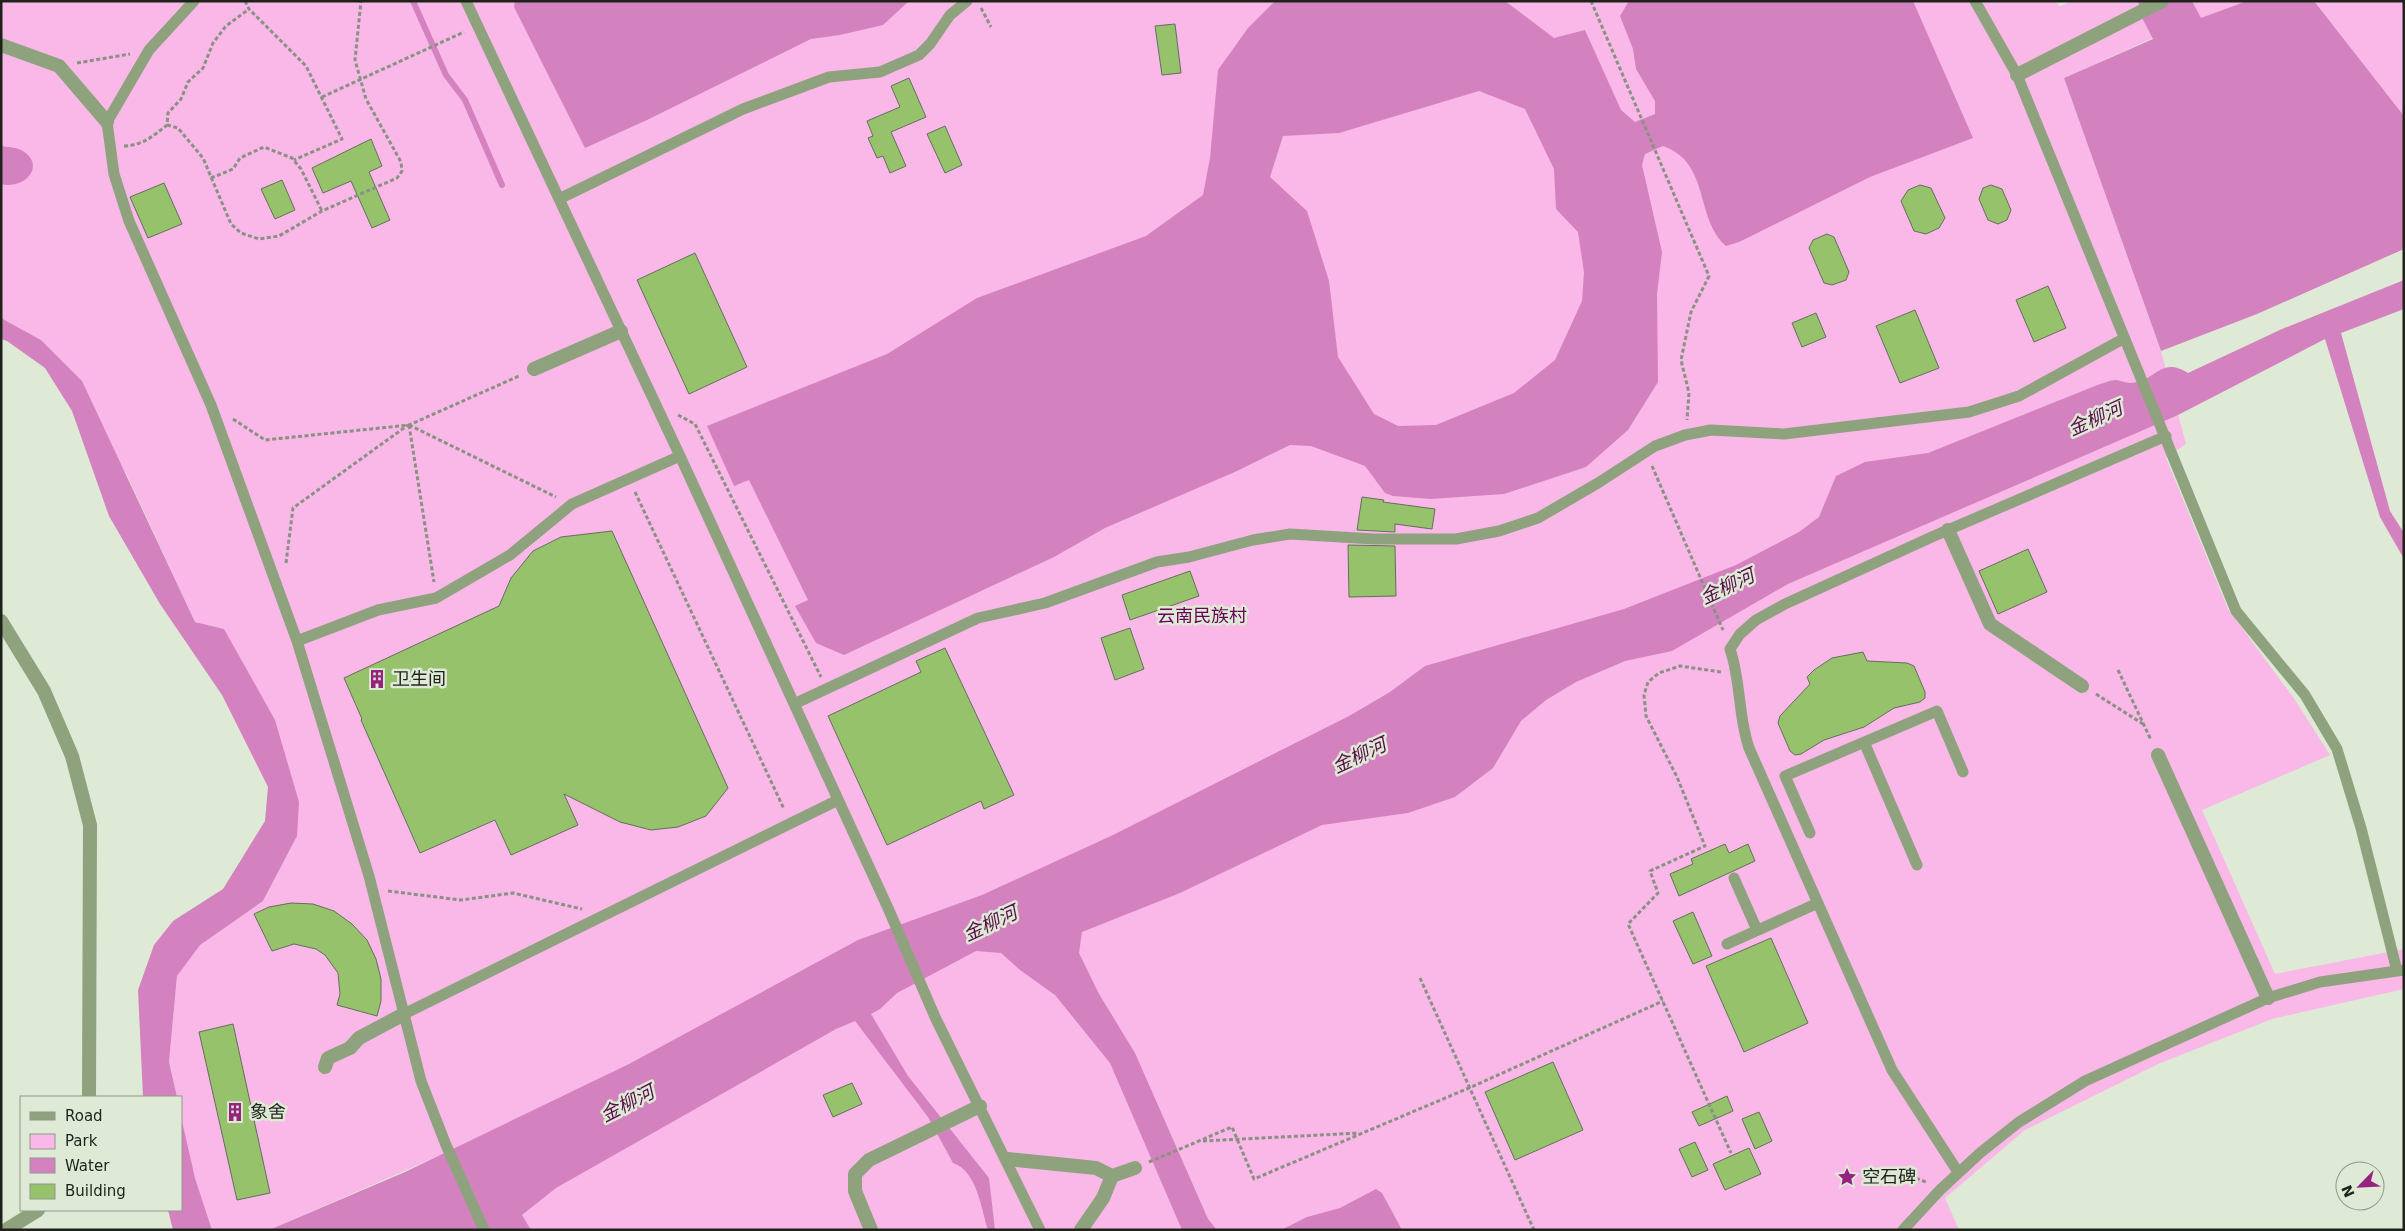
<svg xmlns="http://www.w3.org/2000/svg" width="2405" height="1231" font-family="'DejaVu Sans','Noto Sans SC',sans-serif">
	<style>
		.green { fill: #f9b8e7 }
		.water { fill: #d482bf; fill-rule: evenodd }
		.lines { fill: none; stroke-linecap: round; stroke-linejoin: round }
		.stream { stroke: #d482bf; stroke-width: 6 }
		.building { fill: #95c26a; stroke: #656e5d }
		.path { stroke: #899183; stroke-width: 3; stroke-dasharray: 4 2.5; stroke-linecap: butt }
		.service { stroke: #8da27d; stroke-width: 11 }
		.pedestrian { stroke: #8da27d; stroke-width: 14 }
		.minor { stroke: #8da27d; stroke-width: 14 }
		.labels { text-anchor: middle; stroke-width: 5; stroke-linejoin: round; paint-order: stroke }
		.park-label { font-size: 18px; fill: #680058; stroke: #dee9d6 }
		.poi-label { font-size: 18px; fill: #1e221b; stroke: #dee9d6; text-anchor: start }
		.water-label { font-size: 19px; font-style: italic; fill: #580d4a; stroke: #dee9d6 }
	</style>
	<rect width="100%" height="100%" fill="#dee9d6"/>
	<path class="green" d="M1 1H2055L2060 6 2073 1H2138L2141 16 2153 38 2064 78 2161 351 2186 444 2166 458 2228 609 2295 700 2330 755 2202 810 2275 974 2404 949V989L2272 1019 2158 1064 2025 1130 1945 1198 1959 1230H472L436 1157 269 1230H212C198 1187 181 1142 181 1097H177L169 1062 177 976 199 945 263 901 297 836 224 629 195 622 126 473 41 340 1 318Z
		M2192 1H2247L2201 19Z
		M2314 1H2404V116Z"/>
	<path class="water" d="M515 1H909L883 25 840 35 811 39 647 120 585 148 514 7Z
		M1275 1H1505L1554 38 1585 30 1621 110 1635 122 1655 114V101L1636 69 1633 49 1620 16 1629 1H1913L1973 138 1870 177 1739 242 1726 246C1694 217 1711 163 1663 146L1645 154 1642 165 1662 252 1657 294 1658 382 1628 430 1586 467 1504 494 1431 499 1393 496 1385 493 1365 466 1311 446 1290 445 1237 471 1105 528 1054 557 844 655 816 643 795 606 808 600 749 480 734 486 707 426 887 354 977 298 1146 236 1203 195 1210 158 1218 70 1248 28ZM1479 91 1525 109 1554 169 1556 209 1578 232 1584 272 1582 301 1555 360 1514 393 1436 425 1398 426 1374 414 1338 357 1329 281 1307 211 1270 177 1283 136 1339 133Z
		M2138 1H2192L2201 18 2247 1H2314L2404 116V249L2257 314 2161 351 2064 78 2153 39 2141 16Z
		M1 146C7 147 15 147 21 150 47 164 26 190 1 184Z
		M2404 280V309L2341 333 2390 511 2404 533V559L2380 517 2325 339 2178 415 1788 584 1672 651 1625 661 1576 682 1546 700 1521 721 1493 768 1455 797 1408 813 1322 825 1180 893 1082 932 1079 953 1099 994 1135 1053 1208 1219 1217 1230H1182L1110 1063 1055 995 1020 970 1001 953 976 951 897 993 880 1009 871 1014 908 1076 989 1178 995 1230H988C981 1208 977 1171 953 1163L928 1117 855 1021 836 1029 556 1188 522 1215 531 1230H269L405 1172 629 1064 858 940 982 895 1113 835 1349 716 1390 692 1425 666 1624 609 1736 565 1799 532 1819 517 1836 476 1865 462 1928 453 2095 386C2101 384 2108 381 2115 380 2120 380 2125 383 2130 383 2155 383 2160 355 2188 373L2282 329Z
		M1 318 41 340 82 381 195 622 224 629 275 720 299 802 297 836 263 901 200 945 177 976 169 1062 177 1097H143L138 990 154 945 173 921 223 889 265 821 268 787 222 695 160 604 109 516 72 411 45 368 7 341 1 339Z
		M181 1117 195 1178 212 1230H173L168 1210H181Z
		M1376 1189 1382 1193 1402 1230H1281L1307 1217 1340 1208Z"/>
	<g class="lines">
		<path class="stream" d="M413 1 446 75 465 100 502 185"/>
	</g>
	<path class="building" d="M1175 24 1181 73 1162 75 1155 26Z
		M909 78 926 117 891 132 906 166 890 173 883 156 877 158 868 138 873 136 867 121 900 107 891 86Z
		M945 126 962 165 945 173 927 134Z
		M371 139 382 166 369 172 390 220 372 228 351 181 323 193 312 168Z
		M282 180 295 210 275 219 261 189Z
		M164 183 182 224 148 238 130 197Z
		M1920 185 1931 188 1945 218 1939 228 1926 234 1914 231 1901 201 1908 190Z
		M1991 185 2002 189 2011 210 2007 220 1998 224 1988 220 1979 199 1983 188Z
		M1827 234 1834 237 1849 272 1846 280 1832 285 1824 283 1809 248 1813 240Z
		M695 253 747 367 689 394 637 280Z
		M2048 286 2066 328 2034 342 2016 300Z
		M1915 310 1939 368 1900 383 1876 326Z
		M1816 313 1826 337 1802 347 1792 323Z
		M1362 497 1384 500 1383 502 1435 509 1432 529 1395 524V532L1357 530Z
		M612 531 728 788 706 816 678 827 651 830 620 822 564 794 578 825 511 855 495 820 420 853 361 720 362 719 344 678 499 606 511 578 533 551 561 537Z
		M1348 545 1395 546 1396 596 1349 597Z
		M2028 549 2047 592 1998 614 1979 571Z
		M1190 571 1199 596 1130 620 1122 595Z
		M1130 628 1144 669 1115 680 1101 638Z
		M945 648 1014 795 984 809 981 801 887 845 828 716 921 672 916 661Z
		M1863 652 1867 661 1907 663 1914 666 1925 692V698L1920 702 1894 708 1864 727 1824 740 1801 754 1795 755 1790 751 1778 723 1780 716 1810 684 1807 677 1814 670 1832 658Z
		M1725 844 1729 853 1748 844 1755 861 1679 896 1670 874 1693 864 1691 859Z
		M291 903 313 904 334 911 352 924 367 940 376 959 381 979V1001L377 1016 337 1005 340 994 338 973 325 955 316 949 294 944 272 951 254 914 269 907Z
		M1693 912 1712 956 1693 964 1673 921Z
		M1771 938 1808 1023 1744 1052 1706 966Z
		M233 1024 270 1193 237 1200 199 1032Z
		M1553 1062 1583 1130 1515 1160 1485 1092Z
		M852 1083 862 1104 833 1117 823 1095Z
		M1727 1096 1733 1111 1699 1126 1692 1112Z
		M1759 1112 1772 1141 1755 1149 1742 1119Z
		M1695 1142 1708 1170 1692 1177 1679 1149Z
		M1749 1148 1761 1174 1725 1190 1713 1164Z"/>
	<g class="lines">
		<path class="path" d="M245 1 249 9 306 66 342 139 294 160
			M1591 1 1709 276 1691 312 1681 360 1689 393 1687 420
			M981 8 991 27
			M77 63 130 54
			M322 97 464 32
			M167 125 178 128 203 158 231 224 241 233 259 239 279 236 322 211 397 178 402 171 401 162 366 99 355 60 361 1
			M124 146C143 145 152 137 167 125L168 113 181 99 188 82 203 68 213 43 226 26 249 9
			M211 178 233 169 240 158 264 147 292 158 301 169 322 211
			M678 415 695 424 821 677
			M233 419 265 440 409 425 519 376
			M409 425 556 497
			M409 425 434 582
			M1652 466 1723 630
			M635 492 784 809
			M286 563 293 508 408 425
			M2118 670 2151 740
			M1721 672 1680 666 1659 673 1648 682 1644 695 1646 716 1677 777 1705 846 1650 871 1658 893 1628 924 1731 1153
			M2096 694 2143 724
			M388 891 461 900 513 893 582 909
			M1420 978 1534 1230
			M1203 1141 1359 1133
			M1149 1162 1232 1127 1254 1179 1469 1088 1663 1001
			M1872 1171 1894 1170 1926 1182"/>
		<path class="service" d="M194 1 149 50 107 122 114 174 129 221 211 405 297 641 369 876 421 1081 446 1145 484 1230
			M466 1 680 456 888 908 935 1017 1040 1230
			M1975 1 2017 75 2236 611 2305 695 2337 749 2361 828 2397 971
			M559 199 743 109 829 77 880 72 919 55 930 44 950 15 967 1
			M297 641 378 610 436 598 510 555 572 504 680 456
			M794 704 978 618 1045 603 1157 562 1189 557 1253 540 1290 534 1374 539H1456L1499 531 1538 518 1598 483 1655 446 1685 435 1711 430 1784 434 1969 412 2019 396 2123 339
			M1864 742 1917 865
			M1810 833 1785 776 1937 711 1963 772
			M1734 878 1757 930
			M1727 944 1818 903
			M404 1014 838 800
			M1958 1172 1892 1070 1749 748C1738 716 1741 681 1730 649L1740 634 1756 620 1785 604 1934 536 2166 436
			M1903 1230 1940 1190 1980 1153 2019 1122 2085 1081 2268 998 2320 982 2404 970"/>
		<path class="pedestrian" d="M1 45 59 66 107 122
			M2017 75 2162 1
			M534 369 621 331
			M1948 530 1990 624 2082 686
			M2158 755 2268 998
			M325 1067 328 1058 350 1048 359 1038 404 1014
			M1007 1159 1096 1168 1112 1176 1103 1198 1081 1230
			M1112 1176 1135 1168
			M871 1230 855 1191V1174L869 1160 980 1106"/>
		<path class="minor" d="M1 621 44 691 72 756 90 825 89 1097
			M6 1230 38 1210"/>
	</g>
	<defs>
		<g id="building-bare" transform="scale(1.5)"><path d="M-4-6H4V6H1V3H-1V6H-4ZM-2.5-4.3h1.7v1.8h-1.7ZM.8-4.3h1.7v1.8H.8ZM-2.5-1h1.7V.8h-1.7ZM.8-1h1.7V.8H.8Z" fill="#95227f" stroke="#dee9d6" stroke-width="2.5" paint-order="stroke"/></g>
		<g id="sight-bare" transform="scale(1.5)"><path d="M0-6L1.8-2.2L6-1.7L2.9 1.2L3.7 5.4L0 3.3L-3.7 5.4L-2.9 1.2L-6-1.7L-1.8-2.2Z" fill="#95227f" stroke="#dee9d6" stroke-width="2.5" paint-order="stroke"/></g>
	</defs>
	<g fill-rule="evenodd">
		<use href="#building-bare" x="377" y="679"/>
		<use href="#building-bare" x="235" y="1112"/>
		<use href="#sight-bare" x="1847" y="1177"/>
	</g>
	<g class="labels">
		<g class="park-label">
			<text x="1202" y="622">云南民族村</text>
		</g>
		<g class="poi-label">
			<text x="392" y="685">卫生间</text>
			<text x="250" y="1118">象舍</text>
			<text x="1862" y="1183">空石碑</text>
		</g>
		<g class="water-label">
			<text transform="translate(2095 418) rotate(-24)" y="7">金柳河</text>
			<text transform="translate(1727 586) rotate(-25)" y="7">金柳河</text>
			<text transform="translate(1359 755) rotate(-25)" y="7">金柳河</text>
			<text transform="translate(990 923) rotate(-25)" y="7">金柳河</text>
			<text transform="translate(627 1103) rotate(-27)" y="7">金柳河</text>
		</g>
	</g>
	<rect width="2405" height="1231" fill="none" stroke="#1e221b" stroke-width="5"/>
	<rect x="20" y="1096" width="162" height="115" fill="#dee9d6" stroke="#91998b"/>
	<rect x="30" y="1112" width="25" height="8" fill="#8da27d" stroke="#91998b"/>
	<text x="65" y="1121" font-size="15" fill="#1e221b">Road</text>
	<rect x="30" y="1134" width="25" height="15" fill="#f9b8e7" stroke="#91998b"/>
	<text x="65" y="1146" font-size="15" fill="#1e221b">Park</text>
	<rect x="30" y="1158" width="25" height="15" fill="#d482bf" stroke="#91998b"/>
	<text x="65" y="1171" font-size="15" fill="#1e221b">Water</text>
	<rect x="30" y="1184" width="25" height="15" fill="#95c26a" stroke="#91998b"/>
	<text x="65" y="1196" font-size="15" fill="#1e221b">Building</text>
	<g transform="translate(2360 1186) rotate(246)"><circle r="24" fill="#dee9d6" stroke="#91998b"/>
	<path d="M0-4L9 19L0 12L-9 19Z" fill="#95227f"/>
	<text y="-8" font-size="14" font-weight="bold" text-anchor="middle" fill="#1e221b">N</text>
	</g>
</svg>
